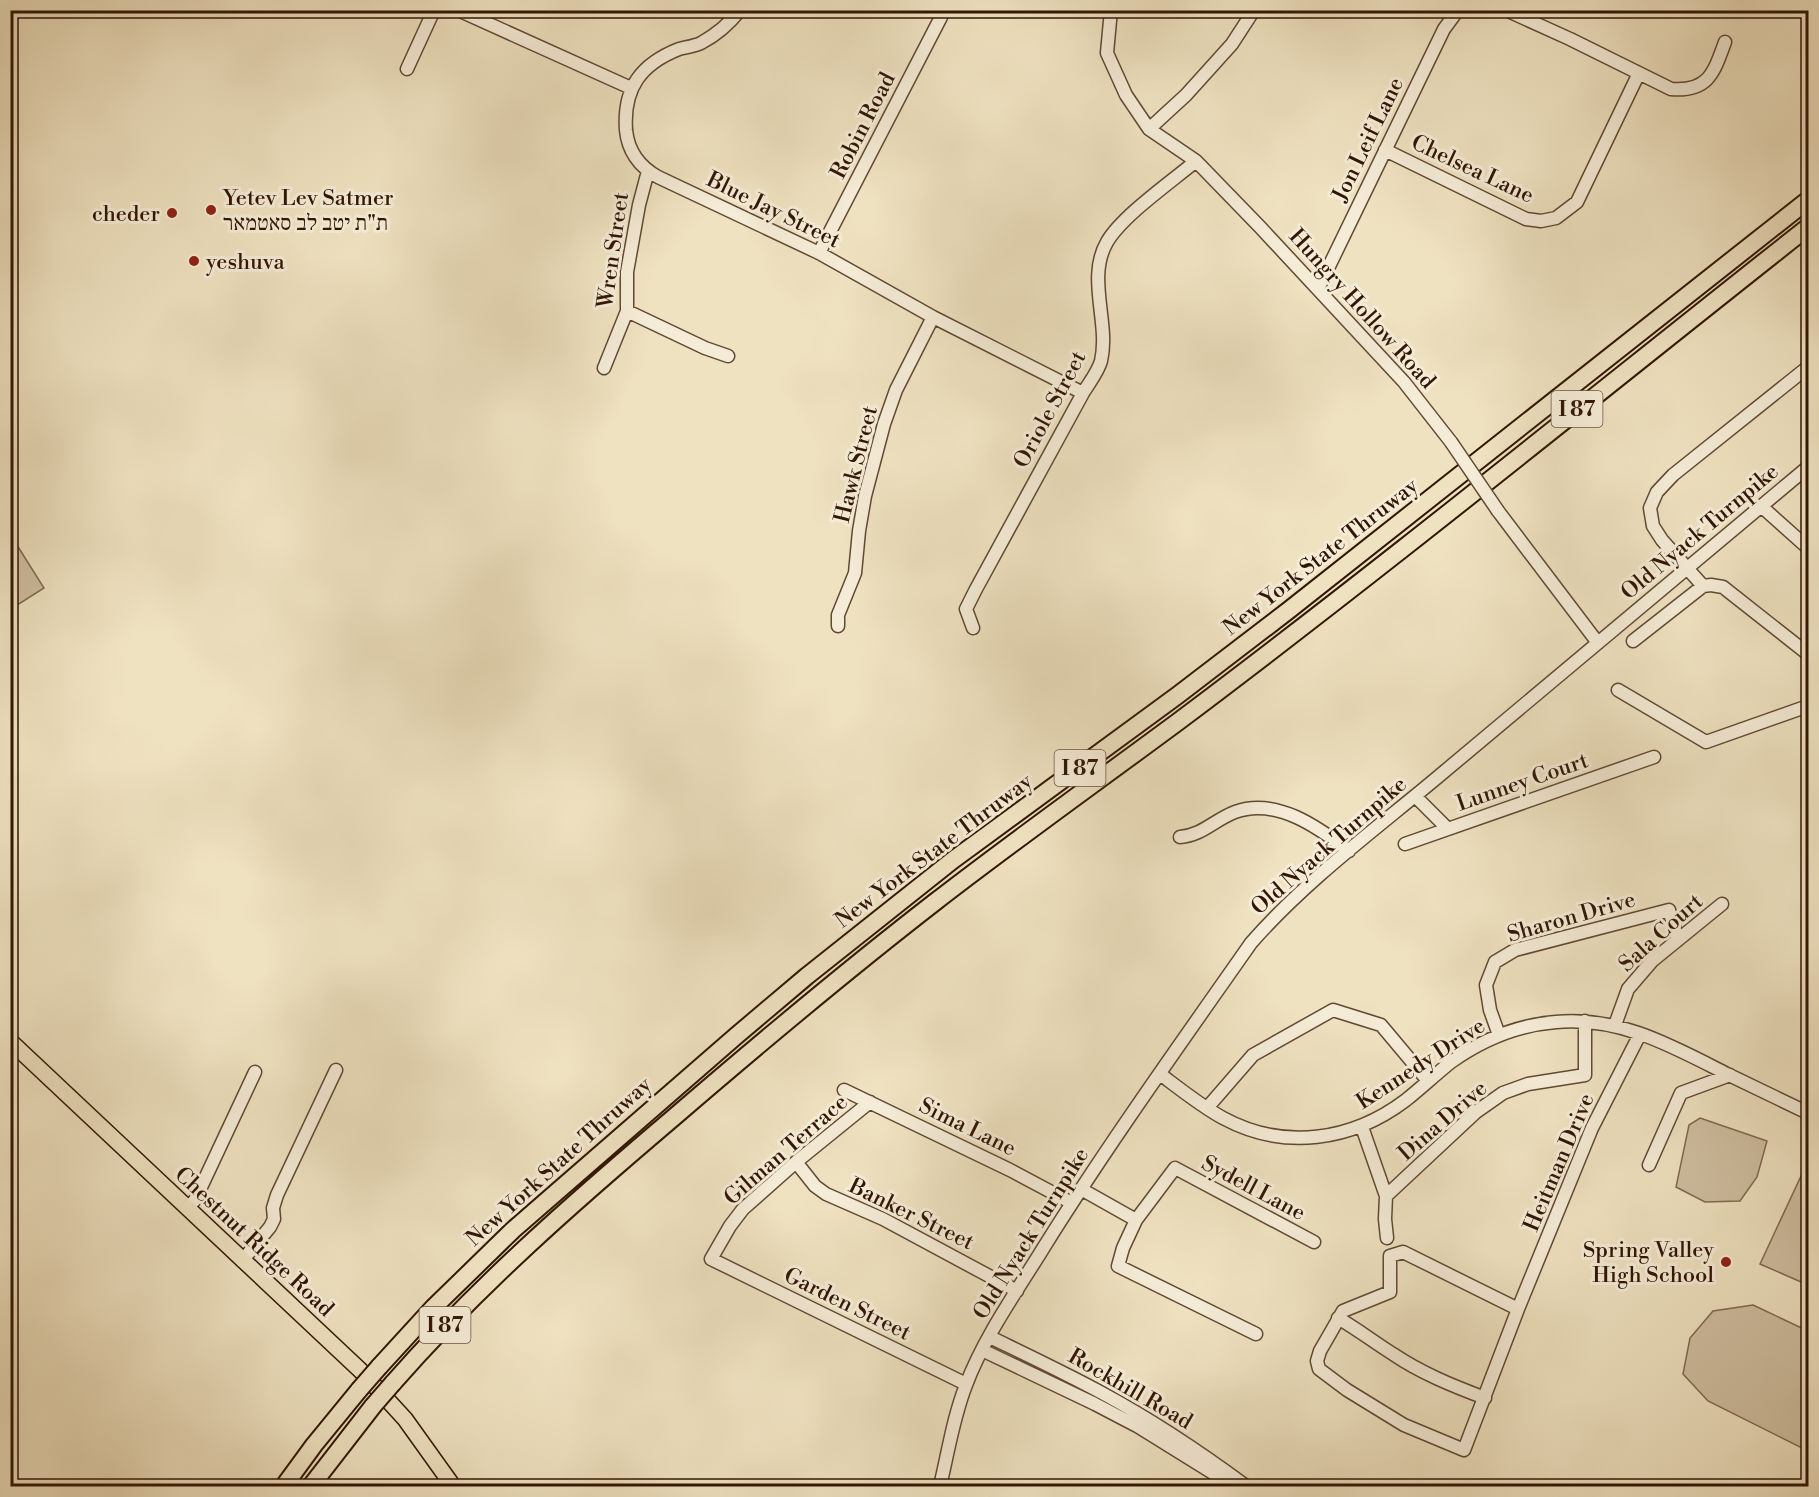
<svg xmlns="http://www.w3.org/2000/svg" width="1819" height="1497" font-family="'Libre Bodoni','Frank Ruhl Libre',serif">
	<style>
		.green { fill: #cfbfa1; stroke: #806a53; stroke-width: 1.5 }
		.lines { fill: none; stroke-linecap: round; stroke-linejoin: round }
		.minor-casing { stroke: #604934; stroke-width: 15 }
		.major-casing { stroke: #311605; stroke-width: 18 }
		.highway-casing { stroke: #311605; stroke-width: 20 }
		.minor { stroke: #f5ecd7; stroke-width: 12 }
		.major { stroke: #efe2c1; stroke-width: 15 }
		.highway { stroke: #efe2c1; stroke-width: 16 }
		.minor-bridge-casing { stroke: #604934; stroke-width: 15; stroke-linecap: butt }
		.highway-bridge-casing { stroke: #311605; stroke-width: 20; stroke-linecap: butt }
		.minor-bridge { stroke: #f5ecd7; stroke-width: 12 }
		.highway-bridge { stroke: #efe2c1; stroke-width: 16 }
		.poi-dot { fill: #8f2418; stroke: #f5ecd7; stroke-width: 2 }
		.labels { text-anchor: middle; stroke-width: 6; stroke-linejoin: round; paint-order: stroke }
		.shield { fill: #f5ecd7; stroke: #6c5644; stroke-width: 1.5 }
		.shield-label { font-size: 21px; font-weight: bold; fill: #311605 }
		.street-label { font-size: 22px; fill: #311605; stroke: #f5ecd7 }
		.poi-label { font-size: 22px; fill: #311605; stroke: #f5ecd7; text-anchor: start }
	</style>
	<rect width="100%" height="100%" fill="#efe2c1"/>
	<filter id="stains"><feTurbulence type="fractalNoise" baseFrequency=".00333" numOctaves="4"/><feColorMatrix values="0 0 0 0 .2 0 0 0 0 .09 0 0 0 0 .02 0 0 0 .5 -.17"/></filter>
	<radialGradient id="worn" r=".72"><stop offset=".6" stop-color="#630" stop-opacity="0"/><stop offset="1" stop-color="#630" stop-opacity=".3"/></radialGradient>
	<path class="green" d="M10 534 44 588 11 609H10Z
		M1700 1118 1767 1141 1757 1177 1740 1201 1705 1202 1676 1187 1689 1125Z
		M1808 1161V1285L1760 1264Z
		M1753 1305 1808 1331V1451L1708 1401 1683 1374 1690 1338 1713 1311Z"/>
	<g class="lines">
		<g class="minor-casing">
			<path id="minor" d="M458 10 631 88
				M740 10C729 24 716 35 701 43 695 46 687 47 679 49 641 64 623 88 626 130 628 151 640 167 658 177L819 253 933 317 1083 393
				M1111 10 1107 53 1126 95 1149 129 1196 161 1260 227 1404 382 1451 442
				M1506 10 1570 39 1671 89C1709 92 1714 72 1725 42
				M407 69 434 10
				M1149 129 1186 95 1232 44 1254 10
				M1385 150 1526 219 1541 221 1556 218 1577 202 1639 73
				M819 253 941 17
				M1318 289 1444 29 1458 10
				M627 311 705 348 728 356
				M604 368 627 311V272L639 205 648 171
				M1761 506 1808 548
				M1498 511 1598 643
				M1703 586 1662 540 1653 526 1650 508 1657 492 1673 475 1808 367
				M838 626V615L855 573 859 531 865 496 884 424 896 390 933 317
				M973 628 966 609 976 589 1083 393C1089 383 1098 372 1101 361 1110 323 1086 278 1107 242 1122 216 1171 182 1196 161
				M1633 641 1703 586 1711 585 1723 587 1808 654
				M1618 690 1706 742 1808 706
				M1415 796 1448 829
				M1180 837C1203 835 1214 820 1235 812 1276 797 1318 827 1349 851
				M1405 844 1654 757
				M1615 1025 1628 989 1652 961 1722 904
				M1499 1035 1490 1010 1486 985 1495 962 1515 950 1669 910 1678 940
				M1160 1074C1180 1089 1201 1106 1223 1118 1284 1151 1352 1141 1406 1100 1421 1088 1436 1074 1451 1062 1482 1040 1518 1025 1556 1022 1619 1016 1672 1046 1727 1074 1754 1087 1781 1100 1808 1113
				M844 1090 1010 1170 1072 1203
				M870 1102 796 1162 743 1209 730 1226 711 1259 966 1384
				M1207 1108 1253 1055 1333 1010 1381 1025 1428 1081
				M1362 1127 1386 1196 1476 1112 1503 1093 1528 1084 1585 1075V1021
				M796 1162 815 1186 826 1194 883 1219 1017 1291
				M1649 1165 1681 1093 1730 1075
				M1081 1189 1136 1220
				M1386 1196 1385 1219 1387 1238
				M187 1208 195 1200 255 1072
				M242 1261 270 1227 274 1219 273 1208 277 1195 336 1070
				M1518 1309 1403 1252 1390 1256V1292L1343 1311 1320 1351 1317 1361 1319 1369 1347 1390 1404 1425 1464 1450 1518 1309 1592 1128 1640 1034
				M1338 1318C1357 1329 1374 1342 1393 1354 1421 1373 1453 1386 1485 1398
				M1256 1334 1118 1266 1123 1248 1136 1220 1175 1168 1314 1242
				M990 1337C1027 1355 1065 1373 1102 1393 1152 1420 1200 1452 1246 1486
				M982 1350 1095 1404 1137 1426 1232 1485
				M940 1486C948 1453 953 1418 966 1385 984 1337 1017 1291 1044 1247 1109 1143 1181 1043 1251 943 1308 878 1380 826 1445 771 1566 669 1687 567 1808 467"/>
		</g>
		<g class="major-casing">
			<path id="major" d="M10 1041 360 1370 405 1419 453 1486"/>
		</g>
		<g class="highway-casing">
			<path id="highway" d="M379 1367 433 1308 513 1230 736 1036 807 976 953 860 1178 695 1289 610 1808 200
				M393 1383C478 1286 574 1202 673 1118 759 1044 846 971 935 902 1015 840 1098 781 1179 721 1392 561 1599 392 1808 227
				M284 1486 314 1445 359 1390
				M311 1486 373 1406"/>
		</g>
		<use href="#minor" class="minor"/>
		<use href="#major" class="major"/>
		<use href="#highway" class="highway"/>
		<g class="minor-bridge-casing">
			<path id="minor-bridge" d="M1451 442 1498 511"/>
		</g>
		<g class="highway-bridge-casing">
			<path id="highway-bridge" d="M359 1390 379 1367
				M373 1406 393 1383"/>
		</g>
		<use href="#minor-bridge" class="minor-bridge"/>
		<use href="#highway-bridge" class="highway-bridge"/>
	</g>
	<g class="poi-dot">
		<circle cx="211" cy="210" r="6"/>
		<circle cx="172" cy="213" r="6"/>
		<circle cx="194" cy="261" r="6"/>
		<circle cx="1726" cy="1262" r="6"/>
	</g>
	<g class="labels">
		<g class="shield">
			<rect x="1551.5" y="391" width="51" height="36" rx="4.5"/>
			<rect x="1054.5" y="750" width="51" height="36" rx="4.5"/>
			<rect x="419.5" y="1307" width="51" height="36" rx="4.5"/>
		</g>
		<g class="shield-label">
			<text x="1577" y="416">I 87</text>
			<text x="1080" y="775">I 87</text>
			<text x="445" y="1332">I 87</text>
		</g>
		<g class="street-label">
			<text transform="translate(862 125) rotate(-63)" y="8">Robin Road</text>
			<text transform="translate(1367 139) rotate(-64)" y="8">Jon Leif Lane</text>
			<text transform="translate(1473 168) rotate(25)" y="8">Chelsea Lane</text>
			<text transform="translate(774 209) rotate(26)" y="8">Blue Jay Street</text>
			<text transform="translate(612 250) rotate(-82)" y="8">Wren Street</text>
			<text transform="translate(1363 308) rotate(48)" y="8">Hungry Hollow Road</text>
			<text transform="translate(1049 409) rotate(-62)" y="8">Oriole Street</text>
			<text transform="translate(855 464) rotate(-76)" y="8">Hawk Street</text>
			<text transform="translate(1699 531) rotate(-40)" y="8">Old Nyack Turnpike</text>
			<text transform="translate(1320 556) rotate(-38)" y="8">New York State Thruway</text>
			<text transform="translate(1522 781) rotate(-19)" y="8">Lunney Court</text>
			<text transform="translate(1328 845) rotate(-41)" y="8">Old Nyack Turnpike</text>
			<text transform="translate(933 850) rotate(-37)" y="8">New York State Thruway</text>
			<text transform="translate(1571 916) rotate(-16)" y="8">Sharon Drive</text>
			<text transform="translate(1660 932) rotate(-42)" y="8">Sala Court</text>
			<text transform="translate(1420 1063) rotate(-33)" y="8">Kennedy Drive</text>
			<text transform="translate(1442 1120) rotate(-41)" y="8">Dina Drive</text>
			<text transform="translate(968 1126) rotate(26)" y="8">Sima Lane</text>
			<text transform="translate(785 1149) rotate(-41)" y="8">Gilman Terrace</text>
			<text transform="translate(558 1161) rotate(-42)" y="8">New York State Thruway</text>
			<text transform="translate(1558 1162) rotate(-67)" y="8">Heitman Drive</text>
			<text transform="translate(1254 1187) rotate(28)" y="8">Sydell Lane</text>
			<text transform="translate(912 1213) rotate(26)" y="8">Banker Street</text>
			<text transform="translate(1030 1233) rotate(-58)" y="8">Old Nyack Turnpike</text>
			<text transform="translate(255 1241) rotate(43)" y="8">Chestnut Ridge Road</text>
			<text transform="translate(848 1303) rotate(26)" y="8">Garden Street</text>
			<text transform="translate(1131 1388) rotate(30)" y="8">Rockhill Road</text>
		</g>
		<g class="poi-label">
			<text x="223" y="205">Yetev Lev Satmer<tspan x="223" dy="25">ת"ת יטב לב סאטמאר</tspan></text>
			<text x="160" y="221" text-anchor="end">cheder</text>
			<text x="206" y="269">yeshuva</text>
			<text x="1714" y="1257" text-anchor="end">Spring Valley<tspan x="1714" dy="25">High School</tspan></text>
		</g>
	</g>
	<rect width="1819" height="1497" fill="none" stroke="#efe2c1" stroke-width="36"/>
	<rect x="12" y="12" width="1795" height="1473" fill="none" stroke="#311605" stroke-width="3"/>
	<rect x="18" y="18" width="1783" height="1461" fill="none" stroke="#311605" stroke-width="1.5"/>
	<rect width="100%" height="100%" filter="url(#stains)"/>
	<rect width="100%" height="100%" fill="url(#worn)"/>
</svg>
